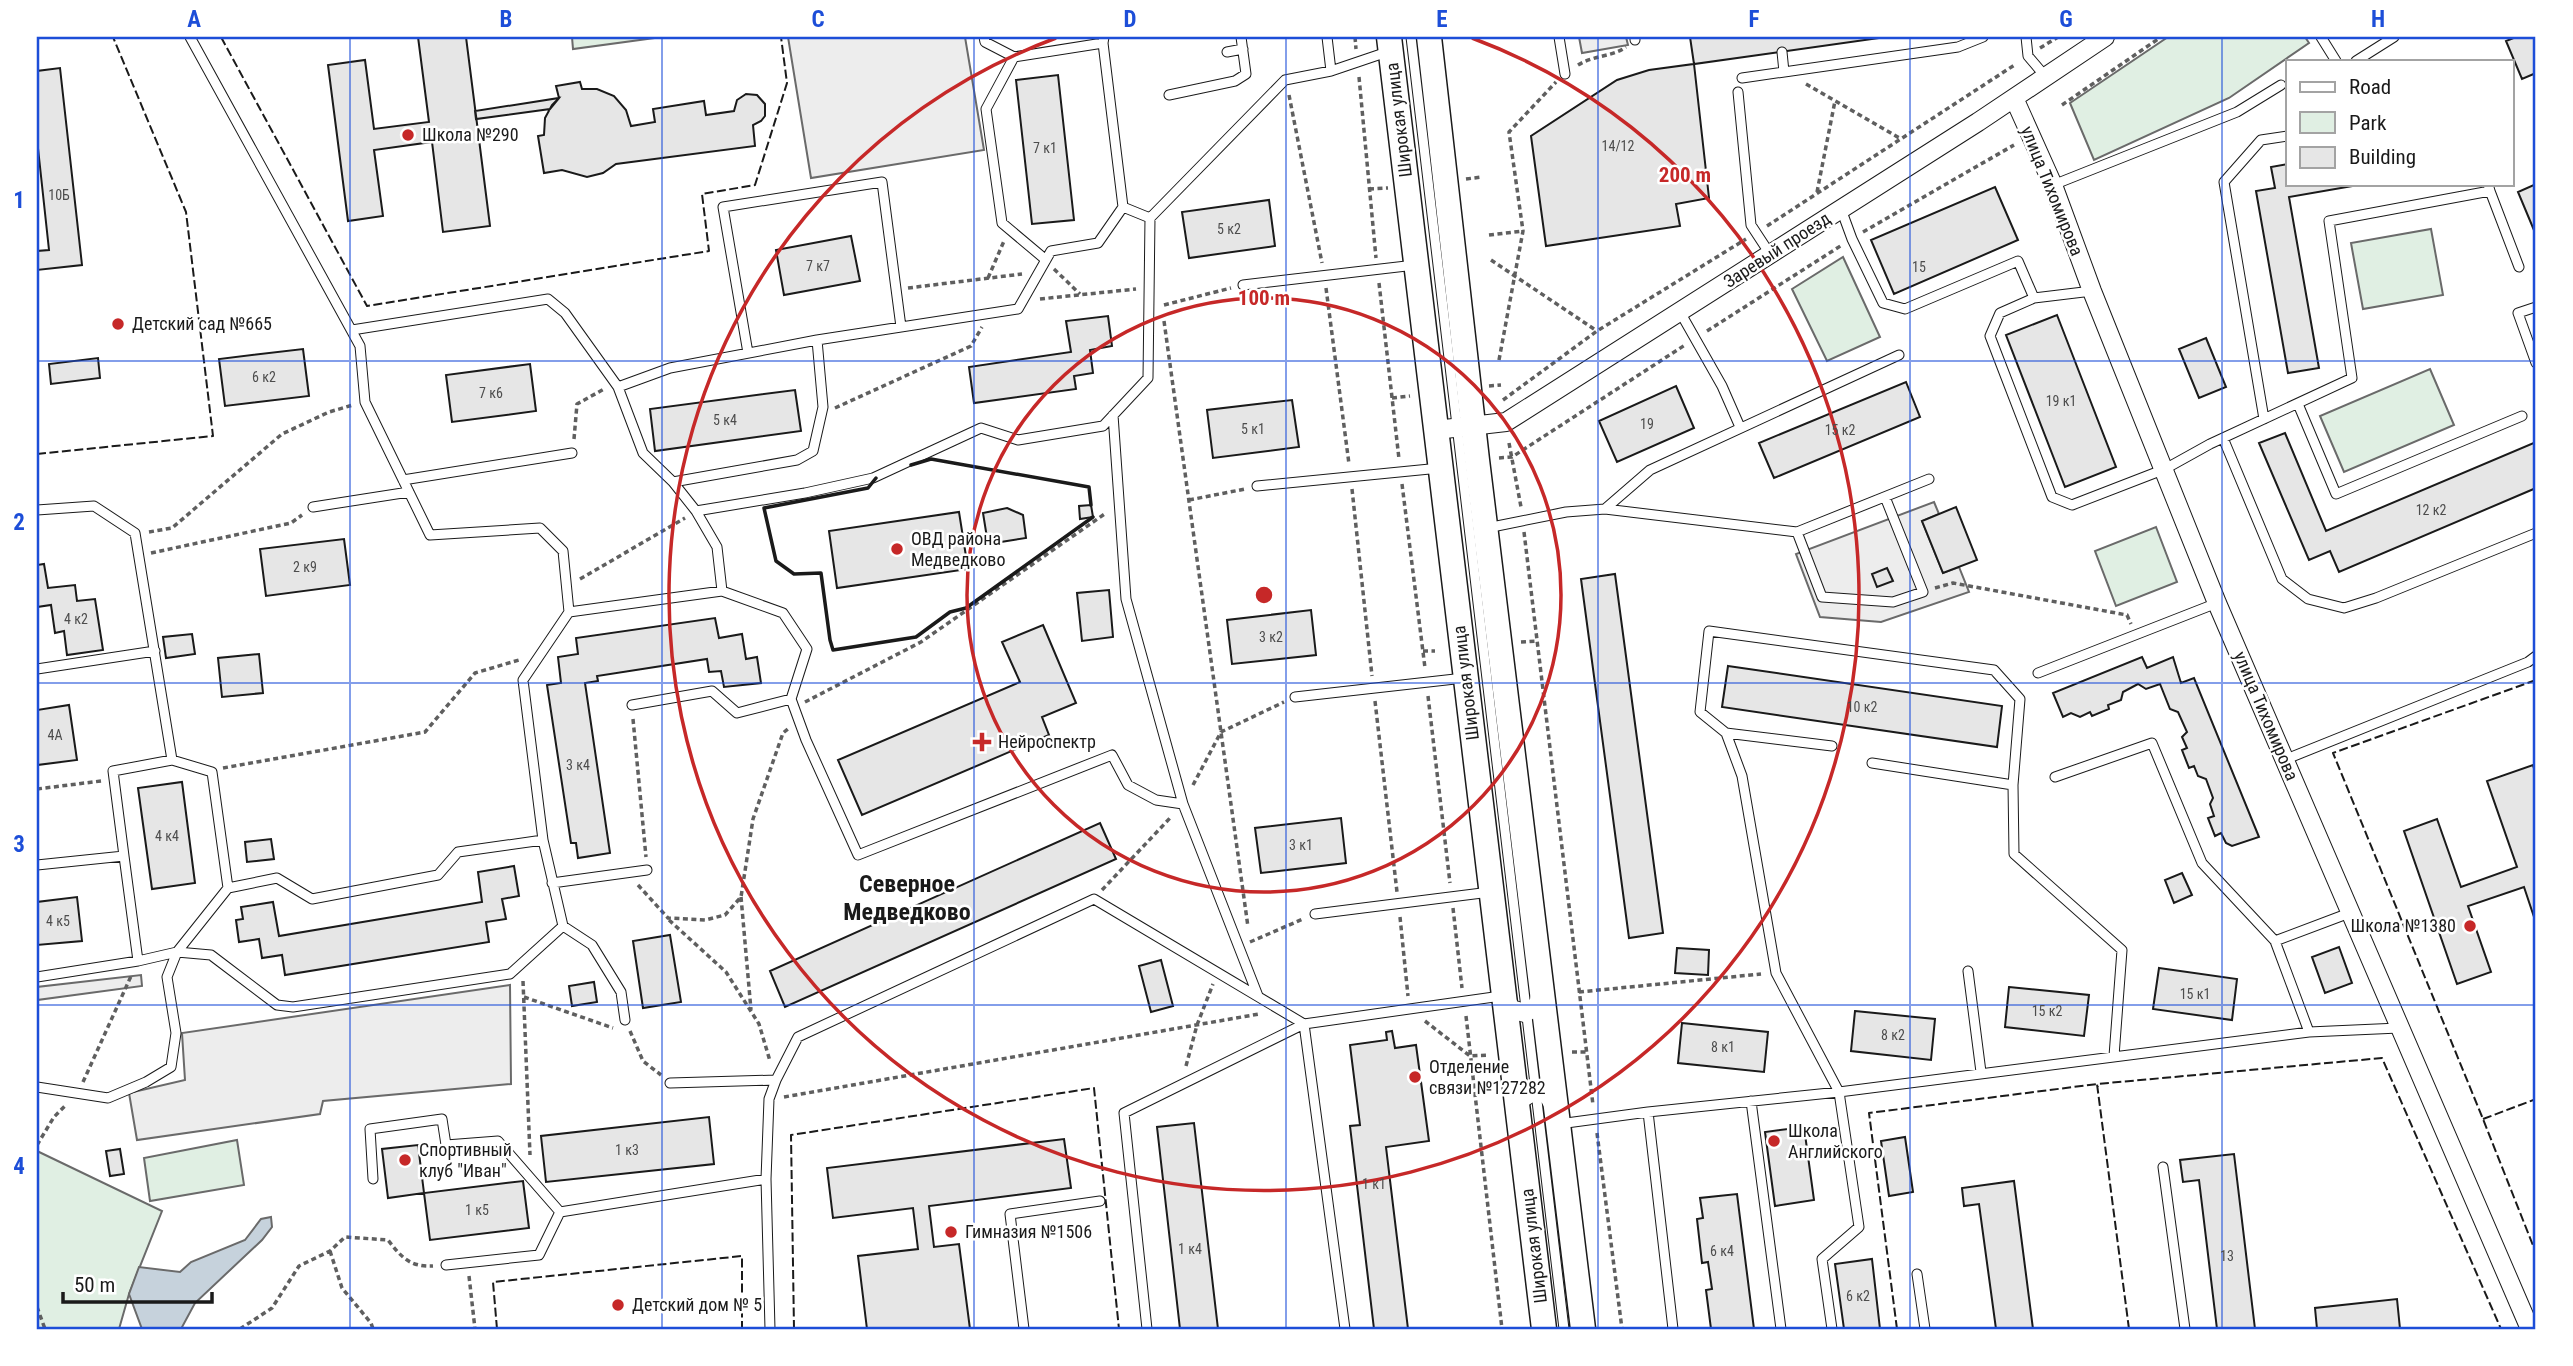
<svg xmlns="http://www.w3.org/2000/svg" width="2573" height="1366" font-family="'Roboto Condensed',sans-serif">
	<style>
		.green { fill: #e0efe3; stroke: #6a6a6a; stroke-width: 2 }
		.parking { fill: #ededed; stroke: #6a6a6a; stroke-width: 2 }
		.water { fill: #c6d2dc; stroke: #6a6a6a; stroke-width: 2 }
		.building { fill: #e6e6e6; stroke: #1a1a1a; stroke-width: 2 }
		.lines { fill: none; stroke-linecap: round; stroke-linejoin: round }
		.lane-casing { stroke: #1a1a1a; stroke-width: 11 }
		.street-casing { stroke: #1a1a1a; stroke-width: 20 }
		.secondary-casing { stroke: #1a1a1a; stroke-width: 27 }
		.path { stroke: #5f5f5f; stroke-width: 3.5; stroke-dasharray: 5 3.5; stroke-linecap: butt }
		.lane { stroke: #fff; stroke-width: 9 }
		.street { stroke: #fff; stroke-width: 18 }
		.secondary { stroke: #fff; stroke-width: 24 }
		.fence { stroke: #1a1a1a; stroke-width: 2; stroke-dasharray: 9 3.5; stroke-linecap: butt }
		.wall { stroke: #1a1a1a; stroke-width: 3.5 }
		.grid { fill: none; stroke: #1d4ed8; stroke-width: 2; stroke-opacity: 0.55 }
		.ring { fill: none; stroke: #c62828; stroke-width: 3.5 }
		.poi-dot { fill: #c62828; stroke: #fff; stroke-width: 2.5 }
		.labels { text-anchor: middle; stroke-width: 5; stroke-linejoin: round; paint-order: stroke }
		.number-label { font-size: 14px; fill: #4d4d4d }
		.street-label { font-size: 18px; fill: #1a1a1a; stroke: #fff }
		.poi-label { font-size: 18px; fill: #1a1a1a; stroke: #fff; text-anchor: start }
		.district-label { font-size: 24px; font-weight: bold; fill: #1a1a1a; stroke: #fff }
		.centre { fill: #c62828; stroke: #fff; stroke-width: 3.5 }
		.ring-label { font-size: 21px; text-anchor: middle; font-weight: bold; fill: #c62828; stroke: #fff; stroke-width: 5; stroke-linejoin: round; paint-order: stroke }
		.neatline { fill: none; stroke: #1d4ed8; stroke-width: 2.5 }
		.grid-label { font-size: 23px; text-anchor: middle; font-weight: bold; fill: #1d4ed8 }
	</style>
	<rect width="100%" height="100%" fill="#fff"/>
	<path class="green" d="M572 37H662L573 49Z
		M2168 37H2305L2309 43 2229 98 2094 160 2070 103Z
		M2431 229 2443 295 2363 309 2351 243Z
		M1843 257 1880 337 1827 361 1792 289Z
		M2430 369 2454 425 2344 472 2320 416Z
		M2156 527 2177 582 2116 606 2095 551Z
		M237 1140 244 1185 150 1201 144 1158Z
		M37 1151 162 1211 129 1294 119 1329H37Z"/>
	<path class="parking" d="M788 37H965L984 150 811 178Z
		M1579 37H1626L1628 45 1582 53Z
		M1934 502 1939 514 1922 521 1943 573 1959 567 1969 592 1881 622 1820 617 1796 554Z
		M141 975 142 986 37 1000V987Z
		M510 985 511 1084 323 1101 320 1114 137 1140 129 1093 185 1080 182 1033Z"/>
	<path class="water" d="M271 1217 272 1227 262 1240 195 1303 181 1329H142L129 1294 139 1267 180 1272 191 1262 245 1240 261 1219Z"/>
	<path class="building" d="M418 37H466L490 226 443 232 432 142 374 150 383 216 348 221 328 65 365 60 374 129 429 122Z
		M1690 37H1886L1694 64Z
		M2516 37H2536V73L2522 79 2506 41Z
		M1694 64 1709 198 1676 204 1680 226 1546 246 1531 136 1617 80 1649 70Z
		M60 68 82 265 37 270V251L49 250 37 139V71Z
		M1058 75 1074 220 1032 224 1016 80Z
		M580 82 582 89H597L614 96 626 110 631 126 655 122 653 109 704 101 706 115 734 111 737 100 746 94 757 95 765 104V116L761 121 753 125 755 146 616 164 603 173 587 177 562 170 544 173 538 136 544 135 545 118 552 105 559 98 556 86Z
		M559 98 550 109 476 119 475 111Z
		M2288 164V184H2364L2289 197 2319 368 2288 373 2256 191 2275 188 2271 167Z
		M2536 184V235L2518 192Z
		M1995 187 2018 240 1894 294 1871 240Z
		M1269 200 1275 246 1189 258 1182 212Z
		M851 236 860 281 784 295 776 250Z
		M2057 315 2116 467 2065 487 2006 335Z
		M1108 316 1112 346 1090 350 1093 373 1074 376 1076 389 974 403 969 367 1071 352 1066 321Z
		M2206 338 2226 387 2199 398 2179 349Z
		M303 349 309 396 225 406 219 359Z
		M98 358 100 378 51 384 49 364Z
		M530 364 536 411 452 422 446 375Z
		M1906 382 1920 417 1774 478 1759 443Z
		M1676 386 1694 428 1617 462 1599 421Z
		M795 390 801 431 655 451 650 409Z
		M1292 400 1299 447 1213 458 1207 410Z
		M2285 433 2326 531 2536 442V488L2339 572 2330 551 2309 560 2259 443Z
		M1091 505 1093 517 1080 519 1079 506Z
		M1956 507 1977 560 1943 573 1922 521Z
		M1007 508 1023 515 1026 538 988 544 983 513Z
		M959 512 968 569 837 588 829 531Z
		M344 539 350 585 266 596 260 549Z
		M44 564 48 588 75 585 77 601 95 599 103 650 67 655 64 631 55 633 51 605 37 607V565Z
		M1887 568 1893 581 1877 587 1872 574Z
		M1615 574 1663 933 1629 938 1581 579Z
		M1109 590 1113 637 1082 641 1077 593Z
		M1311 610 1316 655 1232 664 1227 620Z
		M715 618 719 638 742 634 746 659 757 657 761 683 724 687 721 671 709 672 707 659 597 676 598 681 585 683 610 853 578 858 576 843H571L547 685 561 683 558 657 578 654 576 638Z
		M1043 625 1076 703 1042 717 1049 735 862 815 838 760 1020 682 1002 642Z
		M192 634 195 654 166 658 163 637Z
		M259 654 263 693 222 697 218 658Z
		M2142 657 2147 668 2173 657 2181 683 2194 678 2259 837 2232 846 2226 843 2221 833 2215 836 2208 818 2214 816 2210 804 2213 798 2206 779 2198 776 2194 766 2189 768 2182 750 2187 748 2182 737 2187 732 2178 712 2170 709 2160 684 2146 689 2138 684 2123 692 2121 700 2108 705 2109 709 2092 716 2090 712 2080 717 2071 713 2063 717 2053 693Z
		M1728 666 2002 706 1997 747 1722 707Z
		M69 705 77 760 37 765V710Z
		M2533 765 2536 776V923L2524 887 2468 906 2491 972 2457 984 2404 831 2437 819 2461 887 2517 867 2487 781Z
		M182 782 195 883 152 889 138 788Z
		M1341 818 1346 863 1261 873 1255 828Z
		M1100 823 1116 859 785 1007 770 971Z
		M271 839 274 859 247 862 245 842Z
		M514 866 519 896 502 899 506 919 486 922 489 942 285 975 282 955 262 958 259 939 239 942 236 920 243 919 241 907 273 902 279 936 482 902 478 872Z
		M2182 873 2192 895 2174 903 2165 880Z
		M77 897 82 941 37 945V902Z
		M670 935 681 1002 643 1008 633 941Z
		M2339 947 2352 983 2325 993 2312 957Z
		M1677 948 1709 950 1708 975 1675 973Z
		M1161 960 1173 1006 1151 1012 1139 966Z
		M2159 968 2237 979 2232 1020 2153 1009Z
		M594 982 597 1002 572 1006 569 986Z
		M2009 987 2089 995 2084 1036 2005 1027Z
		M1855 1011 1935 1019 1931 1060 1851 1051Z
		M1682 1023 1768 1032 1764 1072 1678 1063Z
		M1392 1031 1395 1048 1416 1045 1429 1141 1386 1147 1408 1329H1374L1350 1126 1360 1125 1350 1045 1387 1040 1386 1032Z
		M709 1117 714 1164 546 1182 541 1136Z
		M1194 1123 1218 1329H1180L1157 1127Z
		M1804 1127 1814 1200 1775 1206 1765 1132Z
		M1905 1137 1913 1192 1889 1196 1881 1141Z
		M1064 1139 1071 1188 929 1206 934 1247 959 1244 970 1329H867L858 1256 918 1249 913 1208 833 1218 827 1168Z
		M418 1145 424 1193 388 1198 382 1149Z
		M120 1149 124 1174 110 1176 106 1151Z
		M2234 1154 2255 1329H2217L2199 1180 2183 1182 2180 1160Z
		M523 1181 529 1228 430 1240 424 1193Z
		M2014 1181 2033 1329H1996L1979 1204 1964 1206 1962 1188Z
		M1737 1194 1754 1329H1711L1706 1290 1712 1289 1708 1262 1702 1263 1697 1219 1703 1218 1700 1198Z
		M1872 1259 1880 1329H1844L1835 1264Z
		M2397 1299 2400 1329H2317L2315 1308Z"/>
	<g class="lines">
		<g class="lane-casing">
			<path id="lane" d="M190 37 360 346 365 402 430 535 540 528 563 551 569 612 722 591 783 613 807 649 791 699 806 740 858 855 1112 755 1128 785 1156 800 1183 804 1258 996
				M984 37 985 42 1014 57 1103 43 1104 37
				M1327 37 1331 71
				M1411 37 1564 1329
				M1559 37 1565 74
				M1635 37V40
				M2026 37 2028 56 2045 76
				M2321 37 2336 61
				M1103 43 1123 207
				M1227 52 1243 49
				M1782 52 1784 72
				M1014 57 986 109 1002 223 1046 260
				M2356 61 2394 37
				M1742 78 1958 47 1983 37
				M1738 92 1751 225 1770 254
				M1169 95 1235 81 1246 74 1241 37
				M2053 185 2237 112 2281 85
				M2490 191 2519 267
				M1841 209 1852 239 1883 303 1905 309 2018 261 2034 298
				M1243 285 1415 265
				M2092 291 2034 298 2000 313 1990 336 2052 497 2072 505 2165 469 2210 444 2352 378 2329 221 2490 191 2488 184
				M2536 307 2518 313 2536 363
				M1680 312 1722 386 1740 427
				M352 330 548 299 565 313 618 387 643 453 673 482 696 511
				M817 340 1018 309 1051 251 1098 243 1123 207 1150 218
				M748 353 723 207 882 182 901 327
				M618 387 670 368 817 340 823 407 813 451 797 460 673 482
				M2298 404 2336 494 2522 416
				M1113 415 1126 599 1183 804
				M2264 419 2224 182 2261 140 2288 136
				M2223 438 2282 579 2308 599 2344 608 2376 598 2536 533
				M403 480 572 453
				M1257 486 1440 468
				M313 507 409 492
				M1605 509 1650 470 1899 355
				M37 510 94 506 135 533 172 760
				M1487 528 1566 512 1605 509 1797 532 1929 479
				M1797 532 1822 597 1893 602 1923 592 1885 497
				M722 591 717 547 696 511 805 493 873 478 981 428 1018 440 1103 426 1148 378 1150 218 1285 80 1331 71 1390 51
				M37 669 155 651
				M2038 673 2217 603
				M1295 697 1464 678
				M632 705 712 691 737 713 791 699
				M1726 733 1832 746
				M2284 760 2528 662 2536 656
				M1872 763 2013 785
				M2055 777 2152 743 2202 863 2275 941 2352 912
				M543 840 523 680 569 612
				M124 856 138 961
				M37 865 124 856 113 771 172 760 212 772 228 888
				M552 883 647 870
				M1315 914 1490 892
				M2275 941 2309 1032
				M1968 971 1981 1072
				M37 977 138 961 177 952 228 888 277 878 312 899 438 875 458 852 543 840 563 926
				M670 1083 776 1080 798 1037 1094 899 1304 1024 1345 1329
				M37 1087 108 1098 146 1082 171 1067 176 1033 167 977 177 952 211 955 277 1005 293 1007 510 974 563 926 592 945 621 992 625 1020
				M1751 1101 1781 1329
				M1648 1112 1673 1329
				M1559 1124 1648 1112 1839 1092 2309 1032 2399 1028
				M2163 1167 2185 1329
				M373 1179 370 1129 442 1119 446 1145 498 1141 560 1212
				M446 1265 539 1255 560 1212 766 1179
				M1917 1274 1925 1329
				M770 1329 766 1179 769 1099 776 1080
				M1024 1329 1010 1214 1100 1201
				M1147 1329 1124 1113 1304 1024 1501 996
				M1832 1329 1822 1259 1859 1227 1839 1092 1776 973 1742 776 1726 733 1700 712 1709 631 1994 670 2020 699 2013 785 2014 854 2122 950 2114 1056"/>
		</g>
		<g class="street-casing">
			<path id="street" d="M2014 98 2053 185 2092 291 2217 603 2530 1329
				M1436 430 1506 422 1978 122 2105 37
				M1504 996 1511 1009 1525 1013 1538 1005 1541 991
				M1518 1112 1521 1099 1534 1091 1548 1095 1555 1108"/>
		</g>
		<g class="secondary-casing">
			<path id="secondary" d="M1389 37 1544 1329
				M1429 37 1477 460 1583 1329"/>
		</g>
		<path class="path" d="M1355 37 1356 49
			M2040 48 2058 37
			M1578 65C1594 55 1612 57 1626 47
			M1359 77 1376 258
			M1806 84 1901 139
			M1289 95 1322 263
			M2062 105 2161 37
			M1466 179 1482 177
			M1369 189 1388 188
			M1817 192 1835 101
			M1767 226 2016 64
			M1863 232 2014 145
			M1489 235 1523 231
			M1491 260 1597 331
			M1054 269 1080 294
			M988 278 1004 241
			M1379 283 1399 459
			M908 288 1022 274
			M1326 288 1349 464
			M1040 299 1136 289
			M1164 305 1231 288
			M1164 321 1248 927
			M1707 331 1842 245
			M1499 360 1523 231 1509 132 1556 82
			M1489 386 1501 385
			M1392 398 1410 396
			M1503 400 1597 331 1746 239
			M835 408 971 346 982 327
			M574 439 577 404 604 389
			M1509 443 1521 507
			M1499 458 1512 457 1685 345
			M1402 484 1425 668
			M1352 489 1372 676
			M1189 500 1245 489
			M149 532 172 528 282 434 329 412 353 405
			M1524 532 1593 1105
			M151 553 291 523 302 515
			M580 579 685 518
			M1935 588 1953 583 2127 615 2131 624
			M1521 642 1537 641
			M1423 651H1435
			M1428 696 1450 883
			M1375 701 1397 892
			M805 702 921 642 1106 513
			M633 719 646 857
			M223 768 425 732 475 673 519 660
			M1193 785 1221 732 1284 702
			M37 789 101 781
			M638 885 668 918 705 920 725 915 741 897 753 819 783 733 789 728
			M1102 890 1171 817
			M741 897 751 1010
			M1453 908 1462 988
			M1400 917 1408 996
			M669 920 726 972 759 1024 770 1061
			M1250 942 1303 919
			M523 981 530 1155
			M1579 992 1761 974
			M524 997 613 1028
			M1466 1016 1502 1329
			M1425 1021 1470 1056 1489 1055
			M630 1031 643 1061 661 1075
			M1572 1052H1587
			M1186 1066 1197 1025 1213 984
			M83 1082 132 974
			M784 1097 1259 1014
			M1597 1133 1622 1329
			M37 1145 54 1117 66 1105
			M330 1251 342 1288 371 1323 373 1329
			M469 1276 475 1329
			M37 1307 45 1329
			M240 1329 272 1308 299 1266 330 1251 345 1237 388 1240C402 1258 410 1267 433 1266"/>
		<use href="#lane" class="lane"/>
		<use href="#street" class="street"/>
		<use href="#secondary" class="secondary"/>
		<path class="fence" d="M221 37 367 306 709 251 702 194 755 185 787 83 781 37
			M37 454 213 436 186 212 113 37
			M2536 680 2333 753 2483 1119 2536 1253
			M2483 1119 2536 1099
			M497 1329 493 1282 742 1256V1329
			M794 1329 791 1135 1094 1088 1119 1329
			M1897 1329 1869 1113 2097 1084 2098 1087
			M2129 1329 2097 1084 2382 1058 2501 1329"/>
		<path class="wall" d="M911 465 931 459 1089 487 1091 505
			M876 478 868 488 764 508 776 561 794 574 821 573 830 640 833 650 916 637 950 612 966 608 1093 517"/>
	</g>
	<path class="grid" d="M350 37V1329M662 37V1329M974 37V1329M1286 37V1329M1598 37V1329M1910 37V1329M2222 37V1329M37 361H2536M37 683H2536M37 1005H2536"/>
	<g class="ring">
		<circle cx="1264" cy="595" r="297"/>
		<path d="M1472 38A595 595 0 1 1 1056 38"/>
	</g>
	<g class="poi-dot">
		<circle cx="408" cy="135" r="7"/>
		<circle cx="118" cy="324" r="7"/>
		<circle cx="897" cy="549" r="7"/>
		<path d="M978.5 731.5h7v7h7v7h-7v7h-7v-7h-7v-7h7z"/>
		<circle cx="2470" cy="926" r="7"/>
		<circle cx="1415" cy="1077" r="7"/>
		<circle cx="1774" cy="1141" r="7"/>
		<circle cx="405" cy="1160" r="7"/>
		<circle cx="951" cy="1232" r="7"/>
		<circle cx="618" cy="1305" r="7"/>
	</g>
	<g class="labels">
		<g class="number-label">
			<text x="1618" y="151">14/12</text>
			<text x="1045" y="153">7 к1</text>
			<text x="59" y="200">10Б</text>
			<text x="1229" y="234">5 к2</text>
			<text x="818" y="271">7 к7</text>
			<text x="1919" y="272">15</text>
			<text x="264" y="382">6 к2</text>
			<text x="491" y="398">7 к6</text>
			<text x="2061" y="406">19 к1</text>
			<text x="725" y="425">5 к4</text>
			<text x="1647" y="429">19</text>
			<text x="1253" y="434">5 к1</text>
			<text x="1840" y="435">15 к2</text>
			<text x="2431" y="515">12 к2</text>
			<text x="305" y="572">2 к9</text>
			<text x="76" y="624">4 к2</text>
			<text x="1271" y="642">3 к2</text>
			<text x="1862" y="712">10 к2</text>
			<text x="55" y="740">4А</text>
			<text x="578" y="770">3 к4</text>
			<text x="167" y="841">4 к4</text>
			<text x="1301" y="850">3 к1</text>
			<text x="58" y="926">4 к5</text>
			<text x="2195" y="999">15 к1</text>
			<text x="2047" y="1016">15 к2</text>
			<text x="1893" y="1040">8 к2</text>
			<text x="1723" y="1052">8 к1</text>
			<text x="627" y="1155">1 к3</text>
			<text x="1374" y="1189">1 к1</text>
			<text x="477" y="1215">1 к5</text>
			<text x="1190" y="1254">1 к4</text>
			<text x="1722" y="1256">6 к4</text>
			<text x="2227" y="1261">13</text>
			<text x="1858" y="1301">6 к2</text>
		</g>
		<g class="street-label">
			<text transform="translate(1399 120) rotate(-97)" y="6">Широкая улица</text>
			<text transform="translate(2052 191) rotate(68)" y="6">улица Тихомирова</text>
			<text transform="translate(1777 250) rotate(-33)" y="6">Заревый проезд</text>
			<text transform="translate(1466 683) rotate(-97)" y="6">Широкая улица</text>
			<text transform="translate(2266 716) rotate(67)" y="6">улица Тихомирова</text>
			<text transform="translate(1534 1246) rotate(-97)" y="6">Широкая улица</text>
		</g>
		<g class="poi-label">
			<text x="422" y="141">Школа №290</text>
			<text x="132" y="330">Детский сад №665</text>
			<text x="911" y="545">ОВД района<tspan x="911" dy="21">Медведково</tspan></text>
			<text x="998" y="748">Нейроcпектр</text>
			<text x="2456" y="932" text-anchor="end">Школа №1380</text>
			<text x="1429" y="1073">Отделение<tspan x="1429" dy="21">связи №127282</tspan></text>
			<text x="1788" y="1137">Школа<tspan x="1788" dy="21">Английского</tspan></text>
			<text x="419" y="1156">Спортивный<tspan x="419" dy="21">клуб "Иван"</tspan></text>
			<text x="965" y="1238">Гимназия №1506</text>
			<text x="632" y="1311">Детский дом № 5</text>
		</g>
		<g class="district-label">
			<text x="907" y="892">Северное<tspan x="907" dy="28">Медведково</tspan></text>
		</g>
	</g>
	<circle cx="1264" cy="595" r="10" class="centre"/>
	<g class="ring-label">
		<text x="1685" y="182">200 m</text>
		<text x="1264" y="305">100 m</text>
	</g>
	<rect width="2573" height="1366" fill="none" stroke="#ffffff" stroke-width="77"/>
	<rect x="2286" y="60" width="228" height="126" fill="#ffffff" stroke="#a3a3a3" stroke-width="2"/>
	<rect x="2300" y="82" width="35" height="10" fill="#ffffff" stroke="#a3a3a3" stroke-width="2"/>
	<text x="2349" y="94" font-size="21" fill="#1a1a1a">Road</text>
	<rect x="2300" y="112" width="35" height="21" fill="#e0efe3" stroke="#a3a3a3" stroke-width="2"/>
	<text x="2349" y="130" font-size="21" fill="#1a1a1a">Park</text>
	<rect x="2300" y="147" width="35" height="21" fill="#e6e6e6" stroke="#a3a3a3" stroke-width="2"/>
	<text x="2349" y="164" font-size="21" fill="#1a1a1a">Building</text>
	<path d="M63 1292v10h149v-10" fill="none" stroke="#1a1a1a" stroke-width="3.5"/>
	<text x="74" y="1292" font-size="21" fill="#1a1a1a" stroke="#ffffff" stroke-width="5" paint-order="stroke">50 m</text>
	<rect x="38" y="38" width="2496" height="1290" class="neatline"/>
	<g class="grid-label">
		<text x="194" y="27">A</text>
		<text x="506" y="27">B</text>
		<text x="818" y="27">C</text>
		<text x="1130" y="27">D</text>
		<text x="1442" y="27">E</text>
		<text x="1754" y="27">F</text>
		<text x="2066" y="27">G</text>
		<text x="2378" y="27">H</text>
		<text x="19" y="208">1</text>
		<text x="19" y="530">2</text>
		<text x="19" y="852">3</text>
		<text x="19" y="1174">4</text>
	</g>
</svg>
